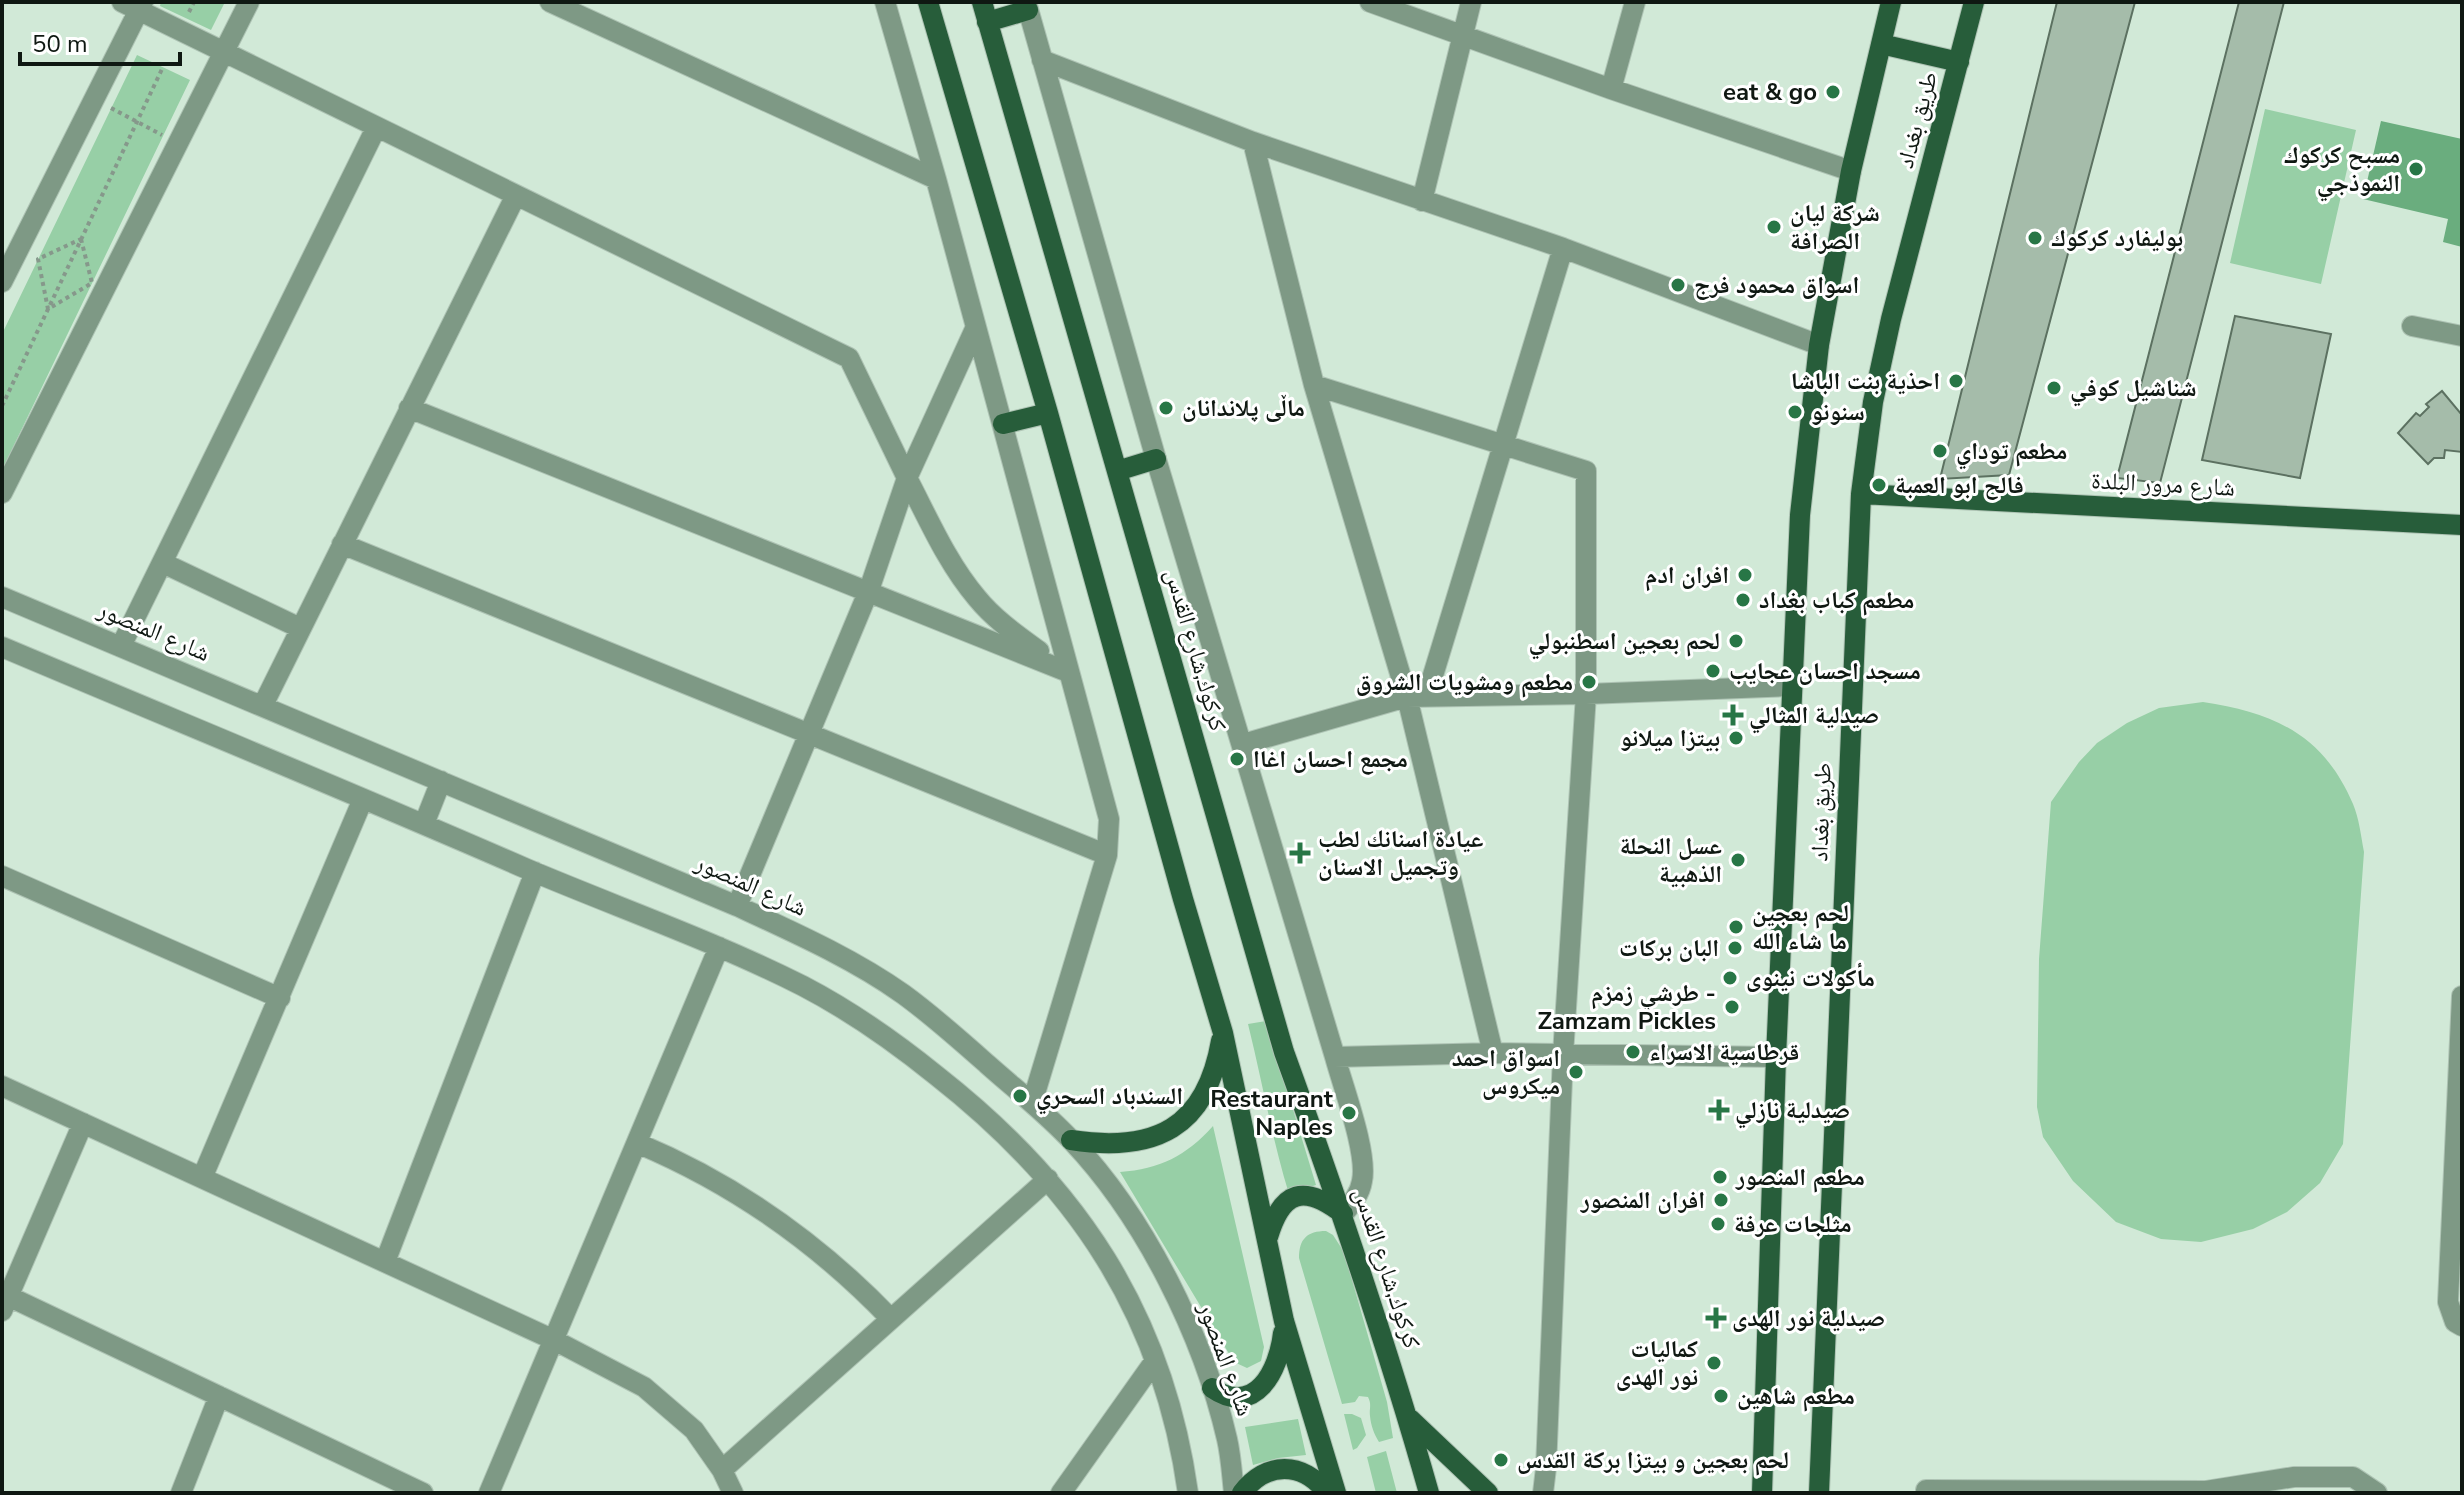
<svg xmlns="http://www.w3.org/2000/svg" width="2464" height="1495" font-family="'Nunito Sans','Noto Naskh Arabic',sans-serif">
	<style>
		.green { fill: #97cfa6 }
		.water { fill: #6aad7e }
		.building { fill: #a5bcaa; stroke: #5c7161; stroke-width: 2 }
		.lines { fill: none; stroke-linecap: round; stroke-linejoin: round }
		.minor-casing { stroke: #aec3b4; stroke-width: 22 }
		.major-casing { stroke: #aec3b4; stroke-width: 22 }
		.path { stroke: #86988b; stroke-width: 4; stroke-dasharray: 4 4; stroke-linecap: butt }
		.minor { stroke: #7e9985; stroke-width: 20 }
		.major { stroke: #275d3a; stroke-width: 20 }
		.poi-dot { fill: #287646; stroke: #fff; stroke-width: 3 }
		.labels { text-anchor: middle; stroke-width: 6; stroke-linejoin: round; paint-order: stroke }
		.poi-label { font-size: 24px; font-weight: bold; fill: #0f1812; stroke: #fff; text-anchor: start }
		.street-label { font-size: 24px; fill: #0f1812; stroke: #fff }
	</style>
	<rect width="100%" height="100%" fill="#d1e9d7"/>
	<path class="green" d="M161 2H225L211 30 160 6Z
		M137 55 190 80 2 470V334Z
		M2265 109 2356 130 2321 284 2230 263Z
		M2203 702C2274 713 2323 734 2353 804 2359 818 2361 836 2364 852L2343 1144 2320 1183 2287 1212 2253 1229 2201 1242 2161 1239 2116 1222 2073 1181 2043 1137 2037 1107 2039 959 2051 802 2079 762 2097 743 2127 723 2159 708Z
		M1266 1021 1316 1185 1289 1194C1272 1139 1262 1080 1248 1024Z
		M1213 1126 1264 1347 1261 1361 1247 1368 1234 1362 1120 1172C1160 1169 1186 1156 1213 1126Z
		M1326 1231 1333 1235 1344 1252 1387 1402 1393 1438 1379 1442C1374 1434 1371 1426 1370 1416 1369 1408 1372 1405 1368 1397L1359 1396 1355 1402 1342 1404 1299 1258C1299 1239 1307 1231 1326 1231Z
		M1344 1414H1352L1361 1418 1366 1435 1357 1448 1353 1450Z
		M1298 1419 1306 1455 1278 1458 1253 1465 1245 1427Z
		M1386 1451 1397 1493H1376L1367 1457Z"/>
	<path class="water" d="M2381 121 2462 139V247L2443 242 2448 219 2363 199Z"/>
	<path class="building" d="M2057 2H2135L2009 475 1940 479Z
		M2239 2H2284L2160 483 2117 478Z
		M2235 316 2331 334 2300 478 2202 460Z
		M2442 391 2462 415V452L2445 450 2444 458H2434L2428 464 2398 433 2416 413 2420 416 2429 407 2426 404Z"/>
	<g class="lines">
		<g class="minor-casing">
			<path id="minor" d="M122 2 849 358 907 478 869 590 737 906
				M550 2 936 179
				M885 2 936 179 1109 819 1107 855 1032 1103
				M1026 2 1156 459 1335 1057C1343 1087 1368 1153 1362 1181 1360 1194 1352 1204 1343 1214
				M1370 2 1611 89 1851 171
				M1042 60 1253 142 1563 248 1819 345
				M1611 89 1635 2
				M1253 142 1314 385 1407 697 1493 1053
				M1422 201 1471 2
				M2 282 143 2
				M2412 326 2462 336
				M975 329 907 478C928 518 947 563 977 598 994 619 1017 635 1039 651
				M1314 385 1586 471V694L1563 1055 1546 1468 1543 1493
				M409 408 1068 672
				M2 493 249 2
				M342 544 1107 855
				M163 563 300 628
				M2 597 737 906C793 932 852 958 903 994 932 1015 960 1040 987 1064 1015 1089 1046 1113 1072 1141 1145 1218 1203 1335 1227 1439 1231 1456 1232 1475 1234 1493
				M121 646 376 128
				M2 647C177 721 353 793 527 869 619 908 714 941 803 986 851 1011 895 1042 937 1076 1077 1186 1163 1314 1188 1493
				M1427 695 1563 248
				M263 705 516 195
				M1243 744 1407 697 1586 694 1790 686
				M424 824 441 781
				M2 876 280 998
				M2462 996 2448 1302 2455 1322 2462 1326
				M1335 1057 1493 1053 1776 1057
				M2 1086 554 1340 644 1387 694 1430 722 1470 733 1493
				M637 1143C735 1184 817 1242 890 1318
				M202 1178 363 799
				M385 1262 535 872
				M8 1296 423 1493
				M2 1311 83 1123
				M722 1470 1048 1179
				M1926 1490 2206 1491 2294 1477H2353L2377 1493
				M181 1493 219 1396
				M489 1493 719 947
				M1061 1493 1154 1362"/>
		</g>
		<g class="major-casing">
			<path id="major" d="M928 2 1048 413 1183 899 1223 1033 1284 1321 1336 1493
				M982 2 1284 1052C1337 1198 1387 1344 1429 1493
				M987 22 1028 10
				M1881 44 1959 62
				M1003 424 1048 413
				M1117 471 1156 459
				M1861 494 2462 525
				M1071 1140C1155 1153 1206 1128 1221 1041
				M1268 1237C1282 1190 1304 1184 1343 1214
				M1212 1388C1255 1418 1279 1370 1283 1333
				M1410 1419 1488 1493
				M1242 1493C1266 1461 1303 1461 1327 1493
				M1762 1493 1776 1057 1800 515 1819 345 1851 171 1891 2
				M1819 1493 1861 494 1873 402 1891 319 1974 2"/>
		</g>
		<path class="path" d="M189 12 194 2
			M111 108 162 135
			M81 239 92 283 48 309 38 259Z
			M2 406 163 67"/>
		<use href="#minor" class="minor"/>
		<use href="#major" class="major"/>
	</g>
	<g class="poi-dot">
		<circle cx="1833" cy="92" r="8"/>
		<circle cx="2416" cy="169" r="8"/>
		<circle cx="1774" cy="227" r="8"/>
		<circle cx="2035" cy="238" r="8"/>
		<circle cx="1678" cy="285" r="8"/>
		<circle cx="1956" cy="381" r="8"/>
		<circle cx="2054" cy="388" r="8"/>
		<circle cx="1166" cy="408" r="8"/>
		<circle cx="1795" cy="412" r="8"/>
		<circle cx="1940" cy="451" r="8"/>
		<circle cx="1879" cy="485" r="8"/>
		<circle cx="1745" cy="575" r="8"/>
		<circle cx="1743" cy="600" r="8"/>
		<circle cx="1736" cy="641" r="8"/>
		<circle cx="1713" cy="671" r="8"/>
		<circle cx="1589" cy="682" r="8"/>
		<path d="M1729 703h8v8h8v8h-8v8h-8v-8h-8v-8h8z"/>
		<circle cx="1736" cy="738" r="8"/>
		<circle cx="1237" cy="759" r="8"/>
		<path d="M1296 841h8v8h8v8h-8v8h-8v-8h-8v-8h8z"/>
		<circle cx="1738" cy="860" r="8"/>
		<circle cx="1736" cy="927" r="8"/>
		<circle cx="1735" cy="948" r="8"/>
		<circle cx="1730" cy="978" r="8"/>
		<circle cx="1732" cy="1007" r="8"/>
		<circle cx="1633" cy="1052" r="8"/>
		<circle cx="1576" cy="1072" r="8"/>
		<circle cx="1020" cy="1096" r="8"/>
		<path d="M1715 1098h8v8h8v8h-8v8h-8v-8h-8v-8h8z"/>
		<circle cx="1349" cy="1113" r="8"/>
		<circle cx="1720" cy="1177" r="8"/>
		<circle cx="1721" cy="1200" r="8"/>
		<circle cx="1718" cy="1224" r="8"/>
		<path d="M1712 1306h8v8h8v8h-8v8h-8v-8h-8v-8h8z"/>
		<circle cx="1714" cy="1363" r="8"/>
		<circle cx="1721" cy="1396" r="8"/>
		<circle cx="1501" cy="1460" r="8"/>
	</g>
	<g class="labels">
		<g class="poi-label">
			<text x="1817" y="100" text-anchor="end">eat &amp; go</text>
			<text x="2400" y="163" text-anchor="end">مسبح كركوك<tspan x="2400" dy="28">النموذجي</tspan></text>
			<text x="1790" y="221">شركة ليان<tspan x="1790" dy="28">الصرافة</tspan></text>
			<text x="2051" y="246">بوليفارد كركوك</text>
			<text x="1694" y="293">اسواق محمود فرج</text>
			<text x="1940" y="389" text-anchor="end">احذية بنت الباشا</text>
			<text x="2070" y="396">شناشيل كوفي</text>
			<text x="1182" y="416">ماڵی پلاندانان</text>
			<text x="1811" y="420">سنونو</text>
			<text x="1956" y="459">مطعم توداي</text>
			<text x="1895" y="493">فالح ابو العمبة</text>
			<text x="1729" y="583" text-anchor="end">افران ادم</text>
			<text x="1759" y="608">مطعم كباب بغداد</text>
			<text x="1720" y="649" text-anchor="end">لحم بعجين اسطنبولي</text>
			<text x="1729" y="679">مسجد احسان عجايب</text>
			<text x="1573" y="690" text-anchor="end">مطعم ومشويات الشروق</text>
			<text x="1749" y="723">صيدلية المثالي</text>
			<text x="1720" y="746" text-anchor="end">بيتزا ميلانو</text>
			<text x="1253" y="767">مجمع احسان اغاا</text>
			<text x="1318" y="847">عيادة اسنانك لطب<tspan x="1318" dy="28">وتجميل الاسنان</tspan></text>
			<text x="1722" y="854" text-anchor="end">عسل النحلة<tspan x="1722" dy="28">الذهبية</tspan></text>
			<text x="1752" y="921">لحم بعجين<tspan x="1752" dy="28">ما شاء الله</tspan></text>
			<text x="1719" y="956" text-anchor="end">البان بركات</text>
			<text x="1746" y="986">مأكولات نينوى</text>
			<text x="1716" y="1001" text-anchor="end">طرشي زمزم -<tspan x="1716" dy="28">Zamzam Pickles</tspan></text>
			<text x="1649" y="1060">قرطاسية الاسراء</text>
			<text x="1560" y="1066" text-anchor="end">اسواق احمد<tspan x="1560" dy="28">ميكروس</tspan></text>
			<text x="1036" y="1104">السندباد السحري</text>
			<text x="1333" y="1107" text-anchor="end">Restaurant<tspan x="1333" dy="28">Naples</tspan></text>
			<text x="1735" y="1118">صيدلية نازلي</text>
			<text x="1736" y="1185">مطعم المنصور</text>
			<text x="1705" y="1208" text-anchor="end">افران المنصور</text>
			<text x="1734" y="1232">مثلجات عرفة</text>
			<text x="1732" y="1326">صيدلية نور الهدى</text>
			<text x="1698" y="1357" text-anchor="end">كماليات<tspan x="1698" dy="28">نور الهدى</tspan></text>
			<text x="1737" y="1404">مطعم شاهين</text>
			<text x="1517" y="1468">لحم بعجين و بيتزا بركة القدس</text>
		</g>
		<g class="street-label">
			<text transform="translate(1917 120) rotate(-75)" y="8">طريق بغداد</text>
			<text transform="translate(2163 484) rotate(3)" y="8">شارع مرور البلدة</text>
			<text transform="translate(154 631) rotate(23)" y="8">شارع المنصور</text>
			<text transform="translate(1196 650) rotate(74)" y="8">كركوك,شارع القدس</text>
			<text transform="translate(1821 812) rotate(-88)" y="8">طريق بغداد</text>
			<text transform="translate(751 885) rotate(24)" y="8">شارع المنصور</text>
			<text transform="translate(1387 1268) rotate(72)" y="8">كركوك,شارع القدس</text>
			<text transform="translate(1226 1359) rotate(70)" y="8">شارع المنصور</text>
		</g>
	</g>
	<rect width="2464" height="1495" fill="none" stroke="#0f1812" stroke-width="8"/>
	<path d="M20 52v12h160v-12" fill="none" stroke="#0f1812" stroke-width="4"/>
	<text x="32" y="52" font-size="24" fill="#0f1812" stroke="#ffffff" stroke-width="6" paint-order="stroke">50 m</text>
</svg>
